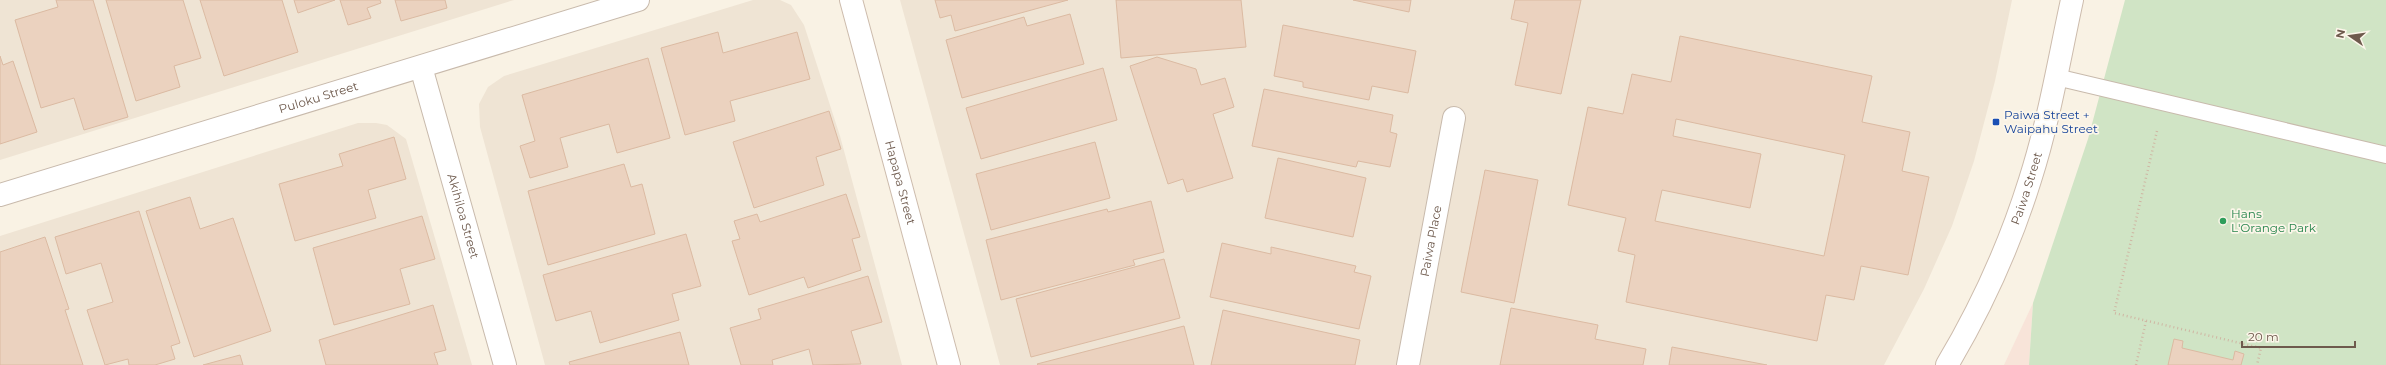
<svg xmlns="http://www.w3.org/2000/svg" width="2386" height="365" font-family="Montserrat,sans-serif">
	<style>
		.residential { fill: #efe4d4 }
		.commercial { fill: #f8e4d9 }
		.green { fill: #d0e4c5 }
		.building { fill: #ebd2bf; stroke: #dbbaa2; fill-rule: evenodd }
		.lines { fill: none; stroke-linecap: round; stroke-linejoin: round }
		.lane-casing { stroke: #c8baac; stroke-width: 18 }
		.street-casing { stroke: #c8baac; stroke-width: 24 }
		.secondary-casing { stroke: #cdbcad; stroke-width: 24 }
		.path { stroke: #cfb6a3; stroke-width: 2.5; stroke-dasharray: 1 3; stroke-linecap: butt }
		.lane { stroke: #fff; stroke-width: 16 }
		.street { stroke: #fff; stroke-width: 22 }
		.secondary { stroke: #fff; stroke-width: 22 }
		.transit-dot { fill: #1a4fb4; stroke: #fcf6ea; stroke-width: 1.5 }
		.leisure-dot { fill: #2e9e5b; stroke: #fcf6ea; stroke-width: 1.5 }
		.labels { text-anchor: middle; stroke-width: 3.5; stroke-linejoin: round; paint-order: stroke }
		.street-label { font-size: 12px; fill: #6e5a4d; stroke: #fcf6ea }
		.transit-label { font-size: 12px; fill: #164399; stroke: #fcf6ea; text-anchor: start }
		.leisure-label { font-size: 12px; fill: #27864d; stroke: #fcf6ea; text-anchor: start }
	</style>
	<rect width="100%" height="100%" fill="#f9f2e4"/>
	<path class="residential" d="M0 0H514L0 160Z
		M753 0H780L791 5 804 25 840 136 902 365H545L480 127 479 104 488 87 504 76Z
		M900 0H2012L1995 81 1974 161 1952 226 1924 289 1884 365H1000Z
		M358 123H376L387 125 406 139 472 365H0V236Z"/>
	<path class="commercial" d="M2033 303 2029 365H2004Z"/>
	<path class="green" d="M2125 0H2386V365H2029L2033 303 2088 139Z"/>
	<path class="building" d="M56 0H93L128 117 84 130 74 98 41 108 15 20 58 7Z
		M106 0H183L201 58 174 66 180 87 136 101Z
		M200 0H282L298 52 224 76Z
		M294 0H335L298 13Z
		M340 0H380L381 3 367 8 371 18 348 25Z
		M395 0H445L447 8 401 21Z
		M935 0H1068L955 31 951 15 940 18Z
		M1116 0H1241L1246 47 1121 58Z
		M1353 0H1411L1409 12Z
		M1515 0H1581L1561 94 1515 85 1528 23 1511 19Z
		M1070 14 1084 64 962 98 946 40 1024 17 1027 26Z
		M1283 25 1416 51 1408 93 1372 86 1369 100 1303 87V82L1274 76Z
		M718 32 723 53 797 32 810 79 730 101 735 121 685 135 661 48Z
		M1680 36 1872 76 1862 122 1910 132 1902 171 1929 177 1908 275 1861 266 1854 300 1826 295 1817 341 1626 302 1635 255 1618 251 1626 218 1568 205 1588 107 1623 114 1632 74 1671 82ZM1676 119 1845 155 1824 256 1655 221 1662 190 1750 208 1761 154 1673 136Z
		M0 56 3 65 13 61 37 132 0 144Z
		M1157 57 1196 69 1201 85 1225 78 1234 107 1213 114 1233 178 1187 192 1183 179 1168 184 1130 66Z
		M648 58 670 138 617 153 609 124 560 138 568 167 530 178 520 146 535 141 522 95Z
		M1103 68 1117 120 981 159 966 108Z
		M1264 89 1393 115 1390 132 1397 134 1390 167 1358 161 1356 167 1252 146Z
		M829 111 841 149 816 157 824 185 754 208 733 142Z
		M394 137 406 179 368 190 376 218 295 241 279 184 343 166 339 154Z
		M1095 142 1110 198 991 230 976 174Z
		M1278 158 1366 178 1353 237 1265 218Z
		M624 164 631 187 642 184 655 234 548 265 528 191Z
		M1485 170 1538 180 1514 303 1461 292Z
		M846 194 860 237 852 239 861 270 808 288 804 277 749 295 732 241 740 239 734 221 757 214 760 222Z
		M190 197 200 229 233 218 271 331 194 357 146 211Z
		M1151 201 1164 252 1133 260 1135 265 1001 300 986 240 1107 209 1108 212Z
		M139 211 180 343 171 346 175 359 155 365H129L128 359 105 365 87 310 113 302 101 263 66 274 55 237Z
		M422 216 435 259 400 269 410 304 334 325 313 248Z
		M686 234 701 286 672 294 679 320 600 343 591 311 556 321 543 275Z
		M45 237 69 309 65 310 83 365H0V252Z
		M1222 243 1271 254V247L1356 266 1354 272 1371 276 1359 329 1210 297Z
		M1164 259 1180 318 1031 357 1016 299Z
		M868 276 882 322 851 331 861 364 813 365 809 349 772 360 773 365H741L730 328 761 319 758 309Z
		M433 305 446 350 434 353 438 365H326L319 340Z
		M1511 308 1598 325 1595 339 1646 349 1643 365H1500Z
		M1223 310 1360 340 1355 365H1211Z
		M1184 326 1194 365H1038L1037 364Z
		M680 332 689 365H570L569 362Z
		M2174 339 2183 341 2182 348 2233 360 2235 351 2244 354 2241 365H2168Z
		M1672 347 1767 365H1669Z
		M240 355 243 365H203Z"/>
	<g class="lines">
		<g class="lane-casing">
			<path id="lane" d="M2056 77 2386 155"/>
		</g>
		<g class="street-casing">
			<g id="street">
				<path id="s1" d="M421 67 505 365"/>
				<path id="s2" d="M0 195 638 0"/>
				<path id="s3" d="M1408 365 1454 118"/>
			</g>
		</g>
		<g class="secondary-casing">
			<g id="secondary">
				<path id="s4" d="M851 0 949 365"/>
				<path id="s5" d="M1947 365C1981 308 2010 244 2030 180 2049 121 2059 60 2072 0"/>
			</g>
		</g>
		<path class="path" d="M2157 131 2114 313 2261 348 2257 365
			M2136 365 2146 321"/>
		<use href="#lane" class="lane"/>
		<use href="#street" class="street"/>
		<use href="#secondary" class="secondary"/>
	</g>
	<rect class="transit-dot" x="1992" y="118" width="8" height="8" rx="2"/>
	<circle class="leisure-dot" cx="2223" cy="221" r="4"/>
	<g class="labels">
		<g class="street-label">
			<text dy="4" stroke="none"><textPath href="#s2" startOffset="333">Puloku Street</textPath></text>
			<text dy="4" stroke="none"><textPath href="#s4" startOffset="189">Hapapa Street</textPath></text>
			<text dy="4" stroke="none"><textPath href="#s5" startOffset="194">Paiwa Street</textPath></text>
			<text dy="4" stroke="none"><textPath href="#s1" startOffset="155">Akihiloa Street</textPath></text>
			<text dy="4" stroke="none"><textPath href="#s3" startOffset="126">Paiwa Place</textPath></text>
		</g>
		<g class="transit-label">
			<text x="2004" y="119">Paiwa Street +<tspan x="2004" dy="14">Waipahu Street</tspan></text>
		</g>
		<g class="leisure-label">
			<text x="2231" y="218">Hans<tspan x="2231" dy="14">L'Orange Park</tspan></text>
		</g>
	</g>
	<g transform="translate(2350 36) rotate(283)" stroke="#fcf6ea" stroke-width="3" paint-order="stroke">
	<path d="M0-3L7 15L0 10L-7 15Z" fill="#6e5a4d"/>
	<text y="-6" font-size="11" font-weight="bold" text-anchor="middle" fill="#6e5a4d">N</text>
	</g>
	<path d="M2242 341v6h113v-6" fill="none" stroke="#6e5a4d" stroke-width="2"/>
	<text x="2248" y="341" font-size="12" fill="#6e5a4d" stroke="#fcf6ea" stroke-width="3" paint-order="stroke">20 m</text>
</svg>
